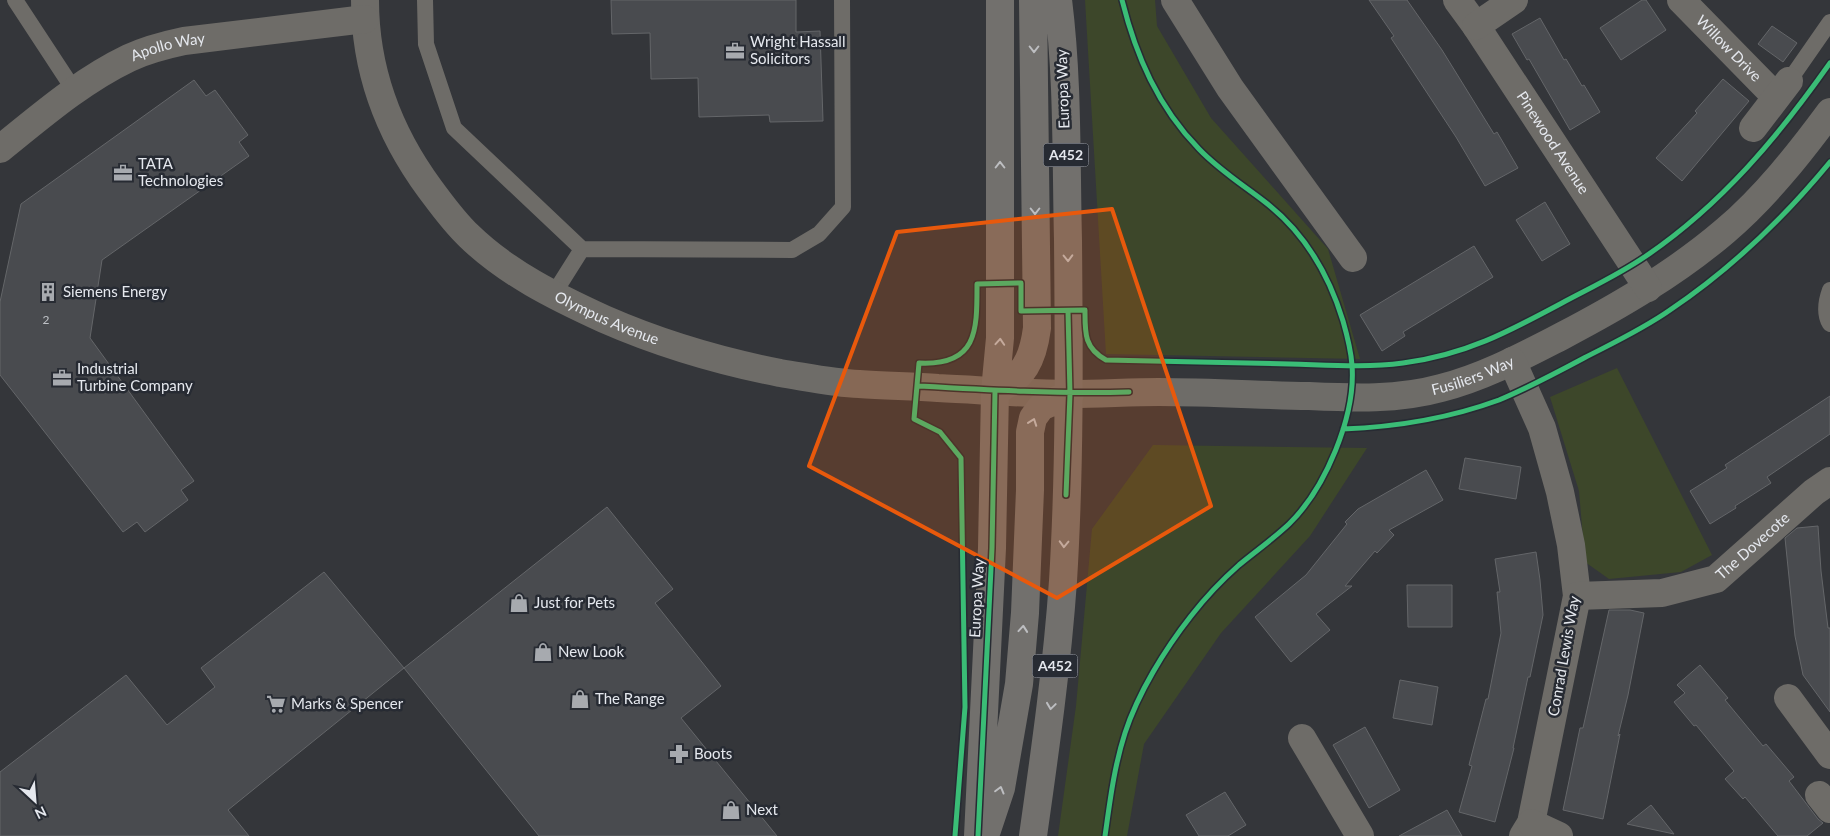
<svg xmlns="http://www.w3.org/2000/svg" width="1830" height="836" font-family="Lato,sans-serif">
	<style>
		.green { fill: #3d472a }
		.building { fill: #494b4f; stroke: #646669 }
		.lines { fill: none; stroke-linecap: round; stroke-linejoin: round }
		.service { stroke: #6e6c68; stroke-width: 16 }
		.minor { stroke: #6e6c68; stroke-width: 28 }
		.trunk { stroke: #72706d; stroke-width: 28 }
		.cycleway-casing { stroke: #272b33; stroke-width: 8 }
		.cycleway { stroke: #3abd76; stroke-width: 5 }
		.oneway { stroke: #bdbec1 }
		.marked { fill: #e8590c; fill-opacity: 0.2; stroke: #e8590c; stroke-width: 4; stroke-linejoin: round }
		.labels { text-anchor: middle; stroke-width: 5; stroke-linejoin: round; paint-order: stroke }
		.number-label { font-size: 12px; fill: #bec1c6 }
		.shield { fill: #272b33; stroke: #acafb6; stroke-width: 1 }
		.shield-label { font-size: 14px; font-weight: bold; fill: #e5e8ee }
		.poi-label { font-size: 15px; fill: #e5e8ee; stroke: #272b33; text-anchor: start }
		.street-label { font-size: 15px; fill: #e5e8ee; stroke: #272b33 }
	</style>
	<rect width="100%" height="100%" fill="#34363a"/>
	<path class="green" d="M1085 0H1155L1157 26 1211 118 1328 249 1360 359 1106 354Z
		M1617 368 1712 555 1681 572 1609 579 1585 562 1579 491 1550 397Z
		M1153 445 1367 448 1310 536 1221 633 1144 744 1127 836H1058L1076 706 1092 529Z"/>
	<path class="building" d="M611 0H796V32L820 31 823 121 770 122 769 115 699 117 698 78 651 79 650 33 612 34Z
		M1369 0H1407L1442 50 1494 134 1497 132 1518 168 1485 186 1456 137 1391 38 1394 36Z
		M1642 0H1646L1666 30 1621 60 1600 28Z
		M1540 18 1564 60 1566 59 1582 86 1584 85 1600 112 1570 130 1529 59 1527 60 1512 34Z
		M1772 26 1797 43 1783 62 1758 44Z
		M1723 79 1749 101 1682 181 1656 158 1697 113 1695 111Z
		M194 80 206 96 215 90 248 135 239 142 249 156 102 260 90 338 194 481 181 490 188 500 145 532 137 522 123 532 0 375V302L21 204Z
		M1545 202 1570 244 1542 261 1516 220Z
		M1474 246 1493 277 1403 332 1405 336 1382 351 1360 315Z
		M1830 396V434L1767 477 1771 483 1735 506 1736 508 1710 524 1690 491 1727 468 1725 465Z
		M1465 458 1521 467 1516 499 1459 489Z
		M1426 470 1443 500 1389 530 1394 535 1377 553 1375 551 1345 586H1352L1316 614 1330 630 1291 662 1255 617 1306 575 1347 524 1345 522 1358 509Z
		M607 507 673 589 655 603 721 686 681 718 777 836H539L404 668Z
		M1818 526 1821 571 1828 628H1830V712L1803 675 1795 636 1785 538 1797 528Z
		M1536 552 1540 580 1543 615 1530 677H1528L1513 748H1514L1495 822 1459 812 1472 766 1469 765 1486 699H1488L1501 633 1497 592H1500L1495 559Z
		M324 572 404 668 228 810 249 836H0V772L126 675 167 725 215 687 201 668Z
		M1407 585H1452V627H1408Z
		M1609 610H1630L1644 613 1628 695 1618 736 1620 734 1603 819 1563 810 1580 728H1583Z
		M1700 665 1728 698 1725 700 1763 746 1766 744 1794 777 1789 781 1818 819 1823 823 1807 836H1778L1745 797 1743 799 1725 779 1734 771 1696 725 1694 726 1674 702 1685 693 1677 685Z
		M1400 680 1438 687 1432 725 1393 718Z
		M1365 727 1400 790 1369 808 1333 745Z
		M1225 792 1246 825 1228 836H1199L1186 815Z
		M1651 805 1674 834 1627 824Z
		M1447 810 1462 836H1399Z"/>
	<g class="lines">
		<path class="service" d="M15 0 74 90
			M425 0 426 44 454 128 582 249 792 250 819 234 843 207 842 0
			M1789 81 1830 22
			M1830 290C1826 301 1824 314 1830 324
			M553 295 582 249"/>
		<g class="minor">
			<path id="s1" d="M365 0C365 71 388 132 430 189 442 205 454 222 469 236 507 273 556 297 604 319 661 344 719 361 780 373 806 377 833 383 859 384 885 386 912 386 938 388 982 390 1027 394 1071 394 1100 394 1130 392 1159 392 1209 392 1259 395 1309 396 1353 398 1398 400 1441 388 1484 377 1523 356 1562 336 1619 306 1676 273 1725 231 1765 197 1799 154 1830 112"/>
			<path d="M1175 0 1230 88 1353 258"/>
			<path id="s2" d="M1457 0 1476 26 1648 288"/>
			<path id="s3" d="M1681 0 1776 97"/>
			<path d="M1476 26 1514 0"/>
			<path d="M1753 128 1789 81"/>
			<path id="s4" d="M0 149C41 116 81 81 129 58 146 50 165 45 184 41L365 19"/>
			<path d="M1512 361 1542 428 1560 492 1571 545 1577 596 1531 823 1523 836"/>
			<path id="s5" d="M1577 596 1662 593 1716 579 1814 492 1830 481"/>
			<path d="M1788 698 1830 755"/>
			<path d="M1302 738 1360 836"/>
			<path d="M1819 795 1830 809"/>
			<path d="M1531 823 1559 836"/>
		</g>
		<path class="trunk" d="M995 391C1024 378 1033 359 1037 328L1033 0
			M987 830 1001 788 1019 684 1025 613 1030 490V432L1033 418 1041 407 1070 394
			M978 836 992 548 995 391 1000 338V0
			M1033 836C1045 751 1057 667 1063 581 1070 467 1069 354 1068 240 1066 160 1068 79 1058 0"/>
		<g class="cycleway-casing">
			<path id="cycleway" d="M917 386C988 390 1058 394 1129 392
				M1343 429C1395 427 1450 418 1499 400 1528 388 1556 373 1584 358 1613 343 1643 329 1670 310 1731 269 1783 219 1830 162
				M1066 495 1070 394 1068 311
				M955 836 965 707 961 458 940 432 914 419 919 363C978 366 977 330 977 284L1021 283V311L1085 310C1085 333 1084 348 1106 360 1167 361 1229 363 1290 364 1328 365 1366 368 1403 363 1465 355 1508 332 1562 303 1590 288 1620 274 1646 256 1721 205 1778 137 1830 63
				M978 836 992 548 995 391
				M1105 836C1110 801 1114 767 1125 733 1138 693 1165 649 1191 616 1205 598 1222 580 1239 565 1256 551 1273 539 1289 524 1325 489 1356 416 1352 365 1351 351 1347 335 1343 321 1329 275 1304 232 1265 202 1243 185 1219 170 1199 149 1158 107 1136 56 1122 0"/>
		</g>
		<use href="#cycleway" class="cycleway"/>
	</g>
	<defs><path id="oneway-chevron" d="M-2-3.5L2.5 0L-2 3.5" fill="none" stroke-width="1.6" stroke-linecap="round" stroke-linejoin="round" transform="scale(1.25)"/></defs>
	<g class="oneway">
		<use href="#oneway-chevron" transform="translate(1034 49) rotate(90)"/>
		<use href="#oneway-chevron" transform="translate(1000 165) rotate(-90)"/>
		<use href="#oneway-chevron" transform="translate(1035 211) rotate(90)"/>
		<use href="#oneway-chevron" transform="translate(1068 258) rotate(89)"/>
		<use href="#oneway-chevron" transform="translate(1000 342) rotate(-86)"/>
		<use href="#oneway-chevron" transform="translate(1033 422) rotate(-70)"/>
		<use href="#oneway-chevron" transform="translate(1064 544) rotate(92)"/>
		<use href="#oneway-chevron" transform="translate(1023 629) rotate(-85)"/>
		<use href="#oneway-chevron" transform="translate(1051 706) rotate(98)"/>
		<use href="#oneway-chevron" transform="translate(1000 790) rotate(-75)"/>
	</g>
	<path class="marked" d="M1112 209 1211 506 1057 598 809 466 897 232Z"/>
	<defs>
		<g id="office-bare" transform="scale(1.5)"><path d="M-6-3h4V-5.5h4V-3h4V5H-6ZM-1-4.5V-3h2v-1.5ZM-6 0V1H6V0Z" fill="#a7aaaf" stroke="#272b33" stroke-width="2.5" paint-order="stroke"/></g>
		<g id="building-bare" transform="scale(1.5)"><path d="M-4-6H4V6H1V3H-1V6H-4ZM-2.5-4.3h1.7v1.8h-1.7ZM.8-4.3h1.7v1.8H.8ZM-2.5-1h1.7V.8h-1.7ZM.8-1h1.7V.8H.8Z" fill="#a7aaaf" stroke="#272b33" stroke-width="2.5" paint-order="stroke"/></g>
		<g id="shop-bare" transform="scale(1.5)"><path d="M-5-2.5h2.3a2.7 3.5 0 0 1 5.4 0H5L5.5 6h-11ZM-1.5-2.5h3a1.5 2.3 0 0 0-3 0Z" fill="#a7aaaf" stroke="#272b33" stroke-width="2.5" paint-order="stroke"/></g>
		<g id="supermarket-bare" transform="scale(1.5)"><path d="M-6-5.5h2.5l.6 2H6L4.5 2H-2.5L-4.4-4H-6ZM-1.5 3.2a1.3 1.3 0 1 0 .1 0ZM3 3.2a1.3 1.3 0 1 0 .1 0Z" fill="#a7aaaf" stroke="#272b33" stroke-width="2.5" paint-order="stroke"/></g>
		<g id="pharmacy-bare" transform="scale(1.5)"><path d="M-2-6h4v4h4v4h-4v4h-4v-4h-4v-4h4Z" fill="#a7aaaf" stroke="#272b33" stroke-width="2.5" paint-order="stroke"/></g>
	</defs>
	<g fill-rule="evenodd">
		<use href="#office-bare" x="735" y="51"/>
		<use href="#office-bare" x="123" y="173"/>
		<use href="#building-bare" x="48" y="292"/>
		<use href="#office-bare" x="62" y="378"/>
		<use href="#shop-bare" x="519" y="603"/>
		<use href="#shop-bare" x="543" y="652"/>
		<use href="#shop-bare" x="580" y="699"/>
		<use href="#supermarket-bare" x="276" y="704"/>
		<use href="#pharmacy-bare" x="679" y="754"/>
		<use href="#shop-bare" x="731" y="810"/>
	</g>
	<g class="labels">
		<g class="number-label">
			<text x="46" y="324">2</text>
		</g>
		<g class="shield">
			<rect x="1043.5" y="143.5" width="45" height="23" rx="4"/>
			<rect x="1032.5" y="654.5" width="45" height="23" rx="4"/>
		</g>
		<g class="shield-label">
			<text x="1066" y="160">A452</text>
			<text x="1055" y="671">A452</text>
		</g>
		<g class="poi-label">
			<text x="750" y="47">Wright Hassall<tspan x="750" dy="17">Solicitors</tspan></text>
			<text x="138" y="169">TATA<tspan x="138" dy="17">Technologies</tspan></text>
			<text x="63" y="297">Siemens Energy</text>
			<text x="77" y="374">Industrial<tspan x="77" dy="17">Turbine Company</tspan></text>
			<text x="534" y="608">Just for Pets</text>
			<text x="558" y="657">New Look</text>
			<text x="595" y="704">The Range</text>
			<text x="291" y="709">Marks &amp; Spencer</text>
			<text x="694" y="759">Boots</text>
			<text x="746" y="815">Next</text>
		</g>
		<g class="street-label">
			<text dy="5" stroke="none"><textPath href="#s3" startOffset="68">Willow Drive</textPath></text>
			<text dy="5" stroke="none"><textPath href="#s4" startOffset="199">Apollo Way</textPath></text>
			<text transform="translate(1063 89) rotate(-92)" y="5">Europa Way</text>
			<text dy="5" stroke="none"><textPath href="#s2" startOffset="172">Pinewood Avenue</textPath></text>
			<text dy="5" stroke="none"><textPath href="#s1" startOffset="426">Olympus Avenue</textPath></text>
			<text dy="5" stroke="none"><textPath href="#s1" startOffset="1305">Fusiliers Way</textPath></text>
			<text dy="5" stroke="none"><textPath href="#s5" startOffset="190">The Dovecote</textPath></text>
			<text transform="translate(977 598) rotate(-87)" y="5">Europa Way</text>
			<text transform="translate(1564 656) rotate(-80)" y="5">Conrad Lewis Way</text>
		</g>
	</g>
	<g transform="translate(35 801) rotate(154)" stroke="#272b33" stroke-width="4" paint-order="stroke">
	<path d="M0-4L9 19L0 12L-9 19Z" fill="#e5e8ee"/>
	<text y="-8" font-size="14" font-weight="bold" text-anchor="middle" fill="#e5e8ee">N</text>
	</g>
</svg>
